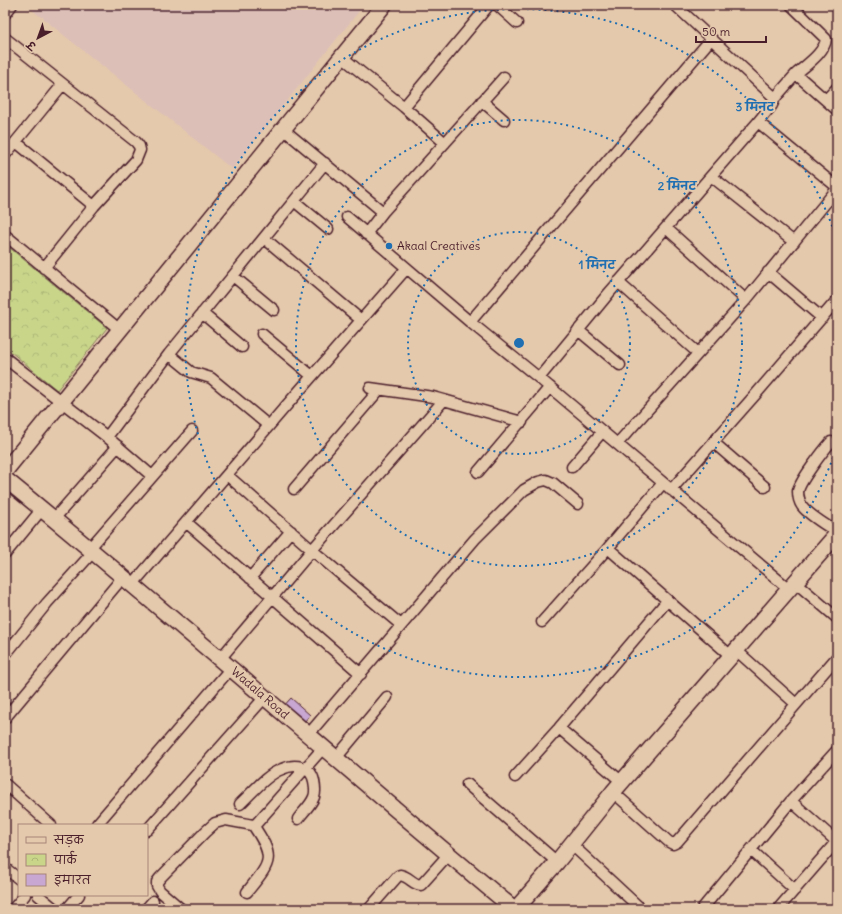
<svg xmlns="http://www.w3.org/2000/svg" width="842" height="914" font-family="Delius,'Playpen Sans Deva',sans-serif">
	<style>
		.built { fill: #dcbfb7 }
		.park { fill: url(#park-crowns); stroke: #8a7a5a }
		.building { fill: #c8a7d2; stroke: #4a1f2b }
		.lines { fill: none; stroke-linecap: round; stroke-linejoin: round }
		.street-casing { stroke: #4a1f2b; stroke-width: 13 }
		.secondary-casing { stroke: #4a1f2b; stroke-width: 18 }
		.street { stroke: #e5c9ac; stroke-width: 10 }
		.secondary { stroke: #e5c9ac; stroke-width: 15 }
		.ring { fill: none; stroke: #1f6fb2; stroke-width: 2; stroke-dasharray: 2 4 }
		.poi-dot { fill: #1f6fb2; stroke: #e5c9ac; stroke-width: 1.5 }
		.labels { text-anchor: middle; stroke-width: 4; stroke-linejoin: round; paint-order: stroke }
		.poi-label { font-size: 12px; fill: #4a1f2b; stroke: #e5c9ac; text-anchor: start }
		.street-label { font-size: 12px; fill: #4a1f2b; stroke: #e5c9ac }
		.centre { fill: #1f6fb2; stroke: #e5c9ac; stroke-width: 2 }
		.ring-label { font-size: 12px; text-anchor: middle; font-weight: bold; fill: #1f6fb2; stroke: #e5c9ac; stroke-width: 4; stroke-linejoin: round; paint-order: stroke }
	</style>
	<defs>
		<pattern id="park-crowns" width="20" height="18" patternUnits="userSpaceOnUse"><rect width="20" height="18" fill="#c9d68a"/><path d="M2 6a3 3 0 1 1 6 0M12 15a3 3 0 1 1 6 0" fill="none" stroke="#aeb777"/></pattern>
	</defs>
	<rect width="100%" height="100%" fill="#e5c9ac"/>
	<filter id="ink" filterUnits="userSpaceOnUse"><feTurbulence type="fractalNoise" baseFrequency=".025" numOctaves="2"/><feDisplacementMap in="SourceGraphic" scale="8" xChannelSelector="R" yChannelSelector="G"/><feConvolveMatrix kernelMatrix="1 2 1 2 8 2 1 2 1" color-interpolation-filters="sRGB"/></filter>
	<g filter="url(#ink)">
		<path class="built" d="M26 5H364L232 169Z"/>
		<path class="park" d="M5 244 107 328 57 390 5 347Z"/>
		<path class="building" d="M291 698 310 715 304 722 282 708Z"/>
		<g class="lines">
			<g class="street-casing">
				<path id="street" d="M497 5 517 23
					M675 5 775 98
					M791 5 826 39C825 52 806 65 796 74L837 110
					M5 14 12 5
					M5 38 136 142 139 146 140 150 136 160 94 206 44 268
					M342 57 404 107 445 143
					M826 100 837 88
					M482 101 504 120
					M404 107 489 5
					M758 122 772 105 775 98 796 74
					M283 129 383 212
					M16 142 94 206
					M5 155 63 84
					M711 176 794 242
					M294 201 328 229
					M347 217 470 322 539 378 789 589
					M666 228 746 300
					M366 234 383 212 504 77
					M5 235 120 330
					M264 238 361 320
					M768 272 822 318
					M233 276 274 310
					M618 282 698 353
					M202 313 242 347
					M470 322 711 39
					M578 330 620 365
					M262 334 312 376
					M169 354 191 372 211 378 269 426
					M5 358 107 437 152 476
					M539 378 609 293 758 122 837 187
					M370 388 433 397 522 422
					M107 437 169 354 325 163
					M713 442 765 487
					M831 442C823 451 800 481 798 491 798 496 800 503 802 506 809 515 827 526 837 532
					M617 444 746 300 837 189
					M572 467 602 432
					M478 472 550 387
					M227 475 312 550 401 625
					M294 489 379 390
					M671 490 756 394 837 300
					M54 519 118 446
					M186 522 361 674
					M608 548 731 656
					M89 549 192 431
					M5 554 42 509
					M250 578 291 531
					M795 582 837 618
					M132 585 286 406 406 269
					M542 622 608 548 663 483
					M736 650 796 704
					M5 655 47 603 93 552
					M220 659 312 550 444 400
					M5 718 123 577
					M559 728 622 782
					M308 735 475 539 524 490 538 482 546 480 553 483 578 504
					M336 758 387 697
					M515 777 559 728 667 601
					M5 784 51 825
					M467 784 557 862
					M613 792 669 842 673 844 677 842 837 657
					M791 801 836 841
					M240 804C253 792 266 775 282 769 295 763 311 766 314 781 315 786 316 792 314 797 311 805 303 812 298 819
					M97 824 231 668
					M147 830 265 697
					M571 844 641 909
					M751 850 795 890
					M5 868 19 879
					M247 892C271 862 276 859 253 825
					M38 895 55 909
					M13 909 25 895
					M67 909 79 895
					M146 909 153 901
					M181 909 160 891 157 886V882L160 878 205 832 215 823 226 820 253 825 256 824 323 748
					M369 909 398 876 400 875C409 876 413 885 421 885L448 855
					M702 909 791 801 837 750
					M778 909 837 841"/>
			</g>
			<g class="secondary-casing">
				<path id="secondary" d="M5 471 384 5
					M5 479C177 619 343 767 514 909
					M516 909 557 862 613 792 837 534"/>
			</g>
			<use href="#street" class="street"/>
			<use href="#secondary" class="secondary"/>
		</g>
	</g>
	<g class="ring">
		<circle cx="519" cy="343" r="111"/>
		<circle cx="519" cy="343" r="223"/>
		<path d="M837 446A334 334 0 1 1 837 240"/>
	</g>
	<circle class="poi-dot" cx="389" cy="246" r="4"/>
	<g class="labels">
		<g class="poi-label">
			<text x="397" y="250">Akaal Creatives</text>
		</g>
		<g class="street-label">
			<text transform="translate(260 693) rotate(41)" y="4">Wadala Road</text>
		</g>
	</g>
	<circle cx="519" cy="343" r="6" class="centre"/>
	<g class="ring-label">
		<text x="755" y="111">3 मिनट</text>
		<text x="677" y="190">2 मिनट</text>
		<text x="597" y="269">1 मिनट</text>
	</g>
	<rect width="842" height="914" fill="none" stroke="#e5c9ac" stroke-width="20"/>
	<rect x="10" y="10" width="822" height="894" fill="none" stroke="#4a1f2b" stroke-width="1.5" filter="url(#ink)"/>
	<rect x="18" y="824" width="130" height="72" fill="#e5c9ac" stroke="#a78578"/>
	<rect x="26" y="837" width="20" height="6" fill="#e5c9ac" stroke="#a78578"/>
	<text x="54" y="844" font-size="12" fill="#4a1f2b">सड़क</text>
	<rect x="26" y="854" width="20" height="12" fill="url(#park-crowns)" stroke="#a78578"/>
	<text x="54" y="864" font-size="12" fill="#4a1f2b">पार्क</text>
	<rect x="26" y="874" width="20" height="12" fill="#c8a7d2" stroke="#a78578"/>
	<text x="54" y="884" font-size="12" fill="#4a1f2b">इमारत</text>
	<g transform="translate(38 38) rotate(221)" stroke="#e5c9ac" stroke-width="3" paint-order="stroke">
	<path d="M0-3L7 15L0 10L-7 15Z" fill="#4a1f2b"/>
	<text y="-6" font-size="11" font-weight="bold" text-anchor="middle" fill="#4a1f2b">उ</text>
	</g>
	<path d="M696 36v6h70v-6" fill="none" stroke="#4a1f2b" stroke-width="2"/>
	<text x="702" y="36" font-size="12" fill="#4a1f2b" stroke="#e5c9ac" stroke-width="3" paint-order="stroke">50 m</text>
</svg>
